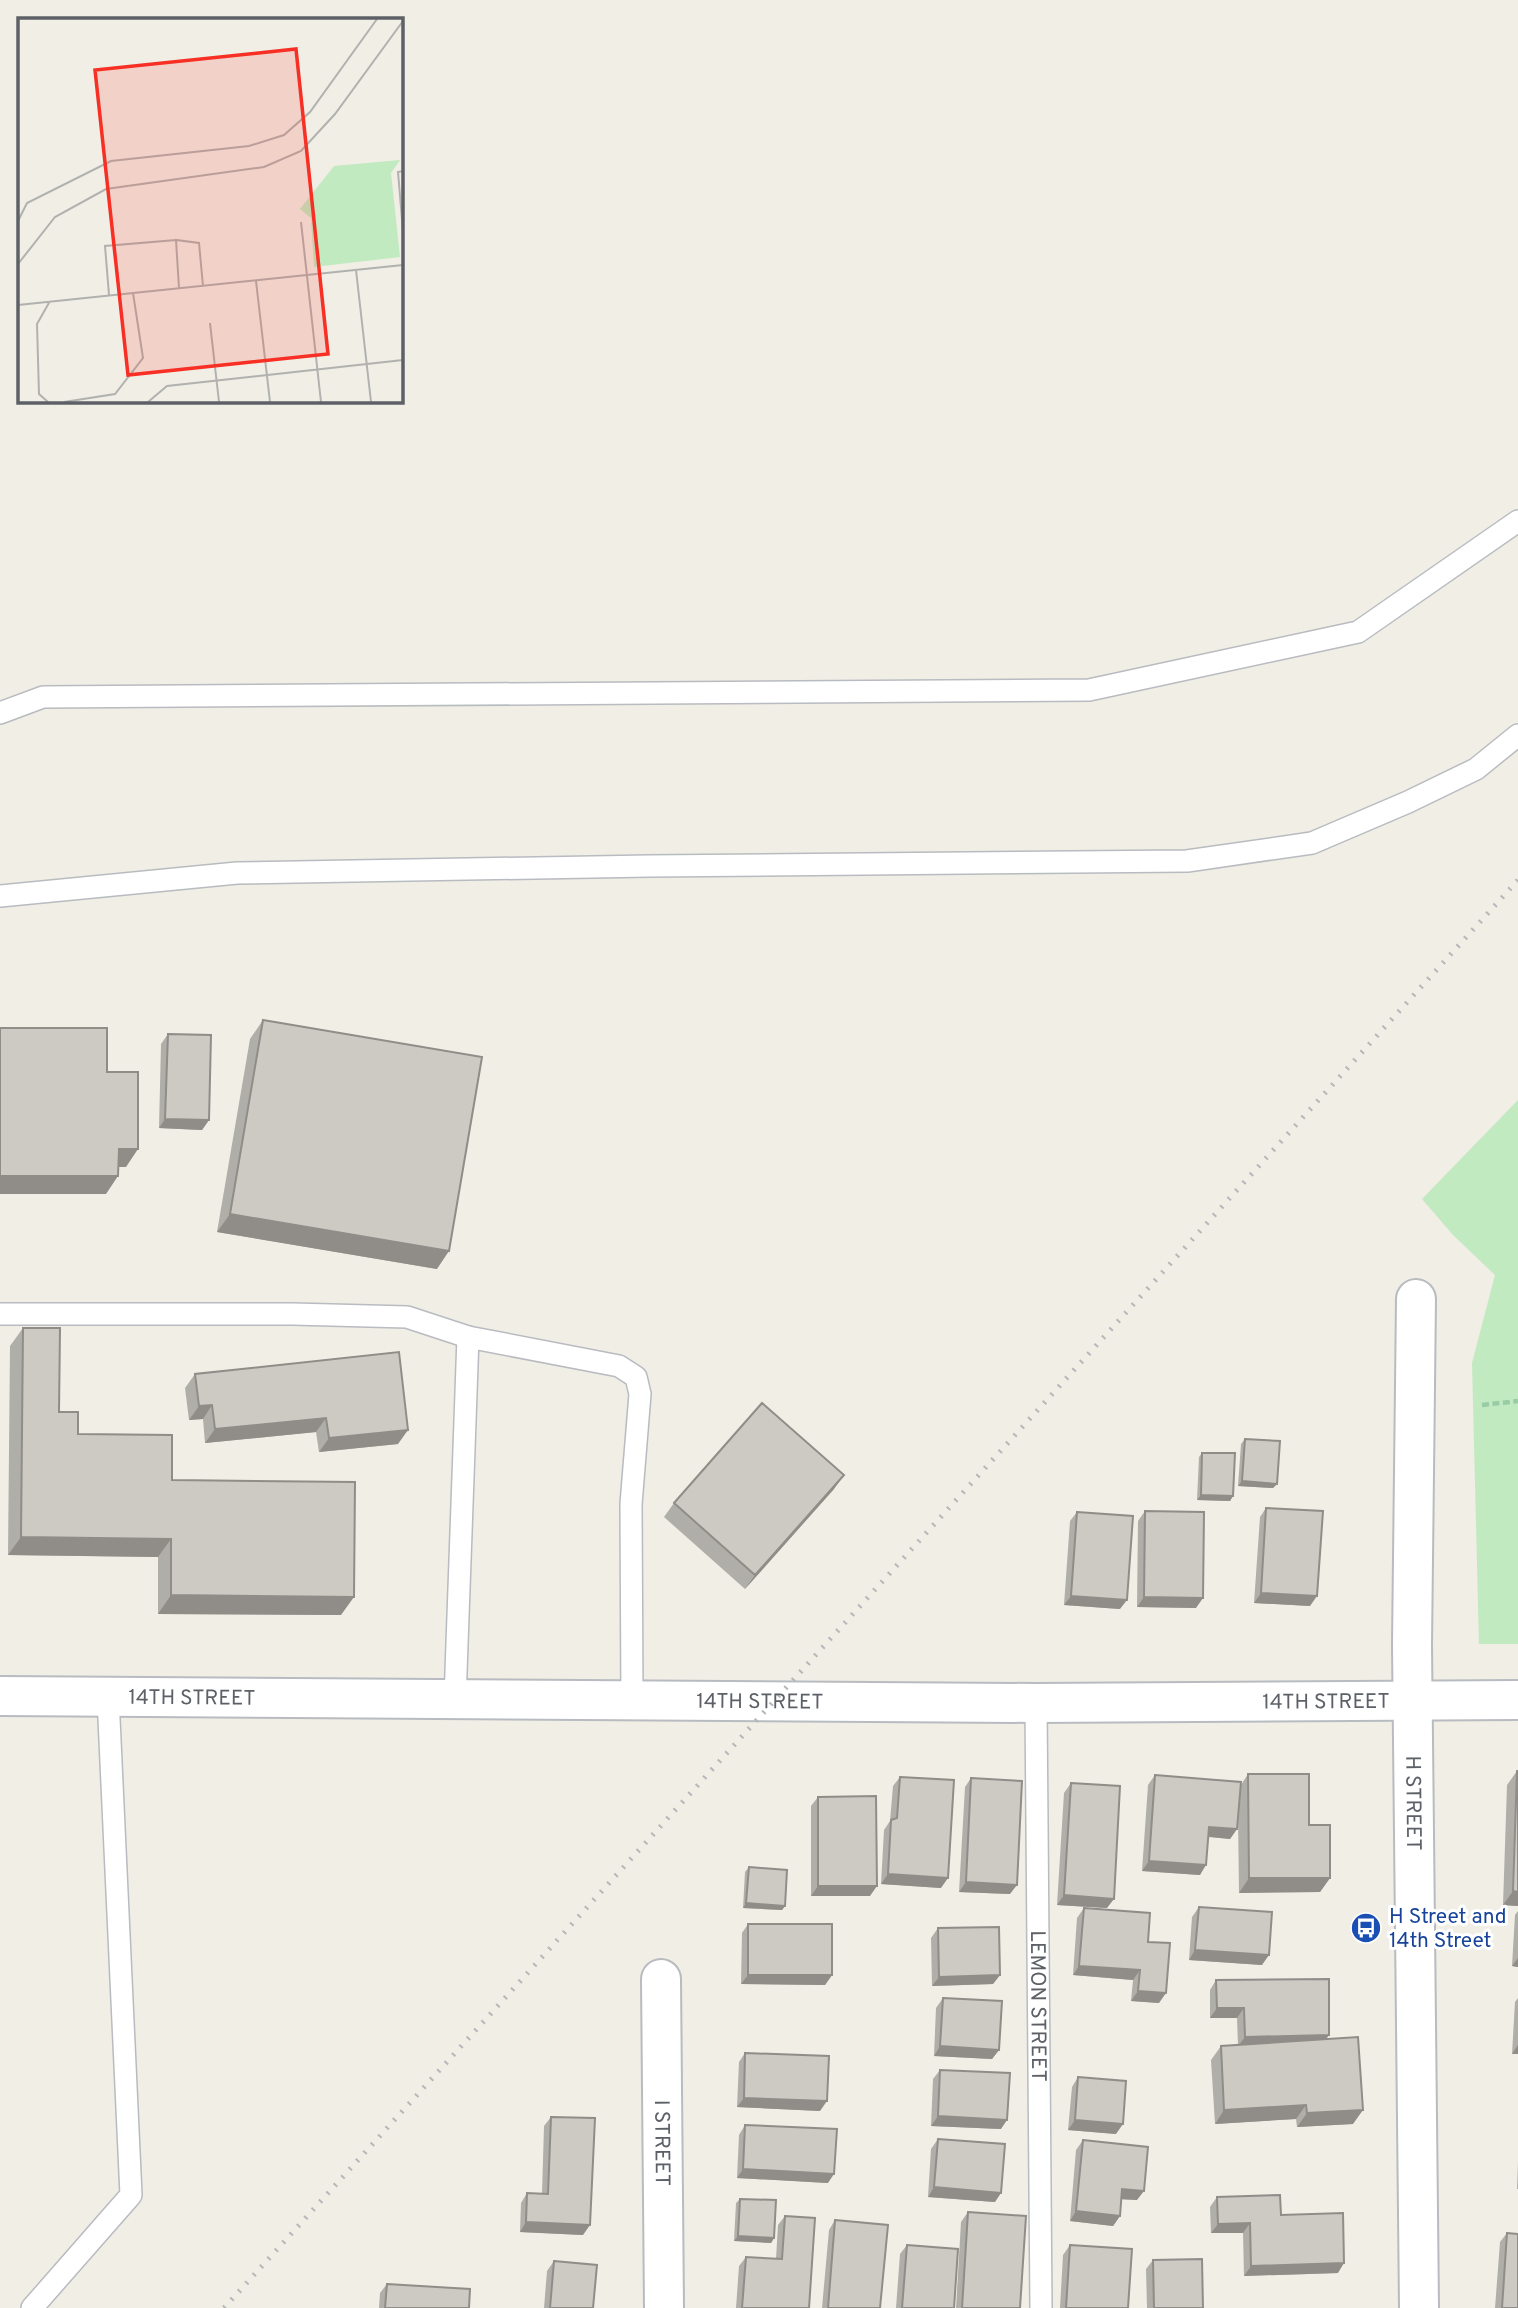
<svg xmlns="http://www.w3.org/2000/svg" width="1518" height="2308" font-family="Overpass,sans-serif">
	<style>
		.green { fill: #c1eac0 }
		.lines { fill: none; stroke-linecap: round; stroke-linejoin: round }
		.lane-casing { stroke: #b8bbc0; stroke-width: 24 }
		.street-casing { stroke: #b8bbc0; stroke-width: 42 }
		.path { stroke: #98cca5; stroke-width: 4.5; stroke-dasharray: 7 3.5; stroke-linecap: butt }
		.lane { stroke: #fff; stroke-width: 21 }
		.street { stroke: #fff; stroke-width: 38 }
		.rail { stroke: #b6b7b8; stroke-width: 5; stroke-dasharray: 2 9; stroke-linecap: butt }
		.wall { fill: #b0aea9 }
		.shaded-wall { fill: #908d89 }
		.building { fill: #cdcac4; stroke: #908d89; stroke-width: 2 }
		.labels { text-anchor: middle; stroke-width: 6; stroke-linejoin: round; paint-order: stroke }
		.street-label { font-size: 21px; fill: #5d6167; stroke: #fff }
		.transit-label { font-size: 21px; fill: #164399; stroke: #fff; text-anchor: start }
		.inset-road { fill: none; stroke: #b1b2af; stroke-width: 2 }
		.view { fill: #f72f24; fill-opacity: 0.15; stroke: #f72f24; stroke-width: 3.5 }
		.inset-edge { fill: none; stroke: #5d6167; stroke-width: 3.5 }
	</style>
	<rect width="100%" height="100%" fill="#f0eee5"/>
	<path class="green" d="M1518 1100V1644H1479L1472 1363 1495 1275 1453 1235 1422 1199Z"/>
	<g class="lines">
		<g class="lane-casing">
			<g id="lane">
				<path d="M0 713 43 697 1089 690 1358 632 1518 521"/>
				<path d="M0 896 237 873 649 866 1187 861 1312 843 1408 802 1476 769 1518 735"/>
				<path d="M0 1314H293L407 1317 468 1337"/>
				<path d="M455 1700 468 1337 619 1366 636 1377 640 1394 631 1504 632 1701"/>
				<path id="s1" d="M1036 1703 1041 2308"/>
				<path d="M32 2308 131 2195 108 1697"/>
			</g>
		</g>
		<g class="street-casing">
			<g id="street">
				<path id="s2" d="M1416 1299 1412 1645 1419 2308"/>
				<path id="s3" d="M0 1696 1036 1703 1518 1700"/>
				<path id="s4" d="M661 1979 664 2308"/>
			</g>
		</g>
		<path class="path" d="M1482 1405 1518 1401"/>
		<use href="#lane" class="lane"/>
		<use href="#street" class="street"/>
		<path class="rail" d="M224 2308 1518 880"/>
	</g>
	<path class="wall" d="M263 1020 437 1269 217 1232 250 1039Z
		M168 1034 209 1120 202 1130 159 1128 161 1044Z
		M23 1328 59 1412 78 1434 172 1480 341 1615 158 1614V1557L8 1555 10 1346Z
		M399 1352 398 1444 319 1452 316 1432 205 1443 203 1419 189 1420 185 1388 195 1374Z
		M1245 1439 1277 1484 1273 1488 1238 1486 1241 1444Z
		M1202 1453 1233 1496 1230 1501 1197 1500 1199 1457Z
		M834 1489 745 1589 664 1517 674 1503Z
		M1266 1508 1310 1606 1254 1603 1260 1517Z
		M1145 1511 1196 1608 1137 1607 1138 1521Z
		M1077 1512 1120 1609 1064 1605 1070 1521Z
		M1517 1771H1518V1906L1503 1905 1507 1785Z
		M1248 1774 1309 1825 1330 1878 1320 1892 1239 1893 1238 1815 1237 1829 1230 1839 1208 1837 1200 1875 1142 1871 1148 1785 1155 1775 1241 1785Z
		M900 1777 941 1888 881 1884 884 1830 890 1821 893 1786Z
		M971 1778 1010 1894 959 1892 965 1787Z
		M1071 1783 1107 1908 1057 1905 1064 1793Z
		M818 1797 870 1896H811V1806Z
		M749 1867 785 1906 782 1910 743 1908 745 1872Z
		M1199 1907 1262 1965 1189 1960 1192 1917Z
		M1084 1908 1148 1942 1159 2003 1131 2001 1133 1980 1073 1975 1077 1918Z
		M1518 1911V1967L1512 1966 1515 1915Z
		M748 1924 832 1975 825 1985 741 1984 742 1933Z
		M938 1928 1000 1975 993 1984 932 1986 931 1938Z
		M1216 1980 1326 2039 1353 2124 1297 2127 1296 2119 1215 2124 1211 2060 1221 2046 1238 2045 1237 2018H1210V1990Z
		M943 1998 999 2050 992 2059 934 2056 936 2008Z
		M1518 1998V2054H1512L1515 2002Z
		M745 2053 820 2111 737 2107 739 2062Z
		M940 2070 1001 2129 931 2126 933 2079Z
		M1078 2077 1116 2134 1068 2130 1072 2087Z
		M551 2117 583 2235 520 2232 521 2203 527 2193 542 2194 544 2126Z
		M745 2125 828 2183 737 2178 739 2135Z
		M938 2139 995 2202 928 2197 931 2149Z
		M1083 2140 1137 2200 1122 2199 1120 2216 1113 2226 1070 2221 1076 2150Z
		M1518 2162V2189H1517Z
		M1217 2197 1338 2273 1244 2276 1243 2233H1211L1210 2207Z
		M740 2199 774 2238 771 2243 734 2241 736 2203Z
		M968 2212 1020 2308H956L961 2222Z
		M785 2216 809 2308H736L739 2266 746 2257 776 2259 778 2225Z
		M835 2220 880 2308H822L829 2230Z
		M1507 2233 1518 2308H1495L1500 2242Z
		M907 2245 954 2308H896L900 2254Z
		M1070 2245 1128 2308H1060L1063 2255Z
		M1153 2260 1203 2308H1147L1146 2269Z
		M554 2261 593 2308H544L547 2271Z
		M387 2284 469 2308H379L380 2293Z"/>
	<path class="shaded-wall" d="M165 1119 209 1120 202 1130 159 1128Z
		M119 1149H138L126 1167H106Z
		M0 1176H118L106 1194H0Z
		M230 1214 449 1251 437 1269 217 1232Z
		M212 1405 203 1419 189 1420 199 1406Z
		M326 1418 316 1432 205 1443 215 1429Z
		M408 1430 398 1444 319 1452 329 1438Z
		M844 1475 834 1489 745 1589 755 1575Z
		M1242 1481 1277 1484 1273 1488 1238 1486Z
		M1201 1495 1233 1496 1230 1501 1197 1500Z
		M21 1537 171 1539 158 1557 8 1555Z
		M1261 1593 1317 1596 1310 1606 1254 1603Z
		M171 1595 354 1597 341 1615 158 1614Z
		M1071 1596 1127 1600 1120 1609 1064 1605Z
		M1144 1597 1203 1598 1196 1608 1137 1607Z
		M1209 1827 1237 1829 1230 1839 1202 1836Z
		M1149 1861 1206 1865 1200 1875 1142 1871Z
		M888 1874 948 1878 941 1888 881 1884Z
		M1249 1878H1330L1320 1892 1239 1893Z
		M966 1882 1017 1885 1010 1894 959 1892Z
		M818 1886H877L870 1896H811Z
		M1513 1891 1518 1892V1906L1503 1905Z
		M1064 1895 1114 1899 1107 1908 1057 1905Z
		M746 1903 785 1906 782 1910 743 1908Z
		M1195 1950 1269 1955 1262 1965 1189 1960Z
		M1518 1958V1967L1512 1966Z
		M1079 1966 1140 1970 1133 1980 1073 1975Z
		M748 1975H832L825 1985 741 1984Z
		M1000 1975 993 1984 932 1986 939 1977Z
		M1138 1991 1166 1993 1159 2003 1131 2001Z
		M1217 2008H1244L1237 2018H1210Z
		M1329 2035 1322 2045 1238 2046 1245 2037Z
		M1518 2045V2054H1512Z
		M940 2046 999 2050 992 2059 934 2056Z
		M744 2098 827 2101 820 2111 737 2107Z
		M1306 2105 1296 2119 1215 2124 1224 2110Z
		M1363 2110 1353 2124 1297 2127 1307 2113Z
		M938 2116 1007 2120 1001 2129 931 2126Z
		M1075 2120 1123 2124 1116 2134 1068 2130Z
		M743 2169 834 2174 828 2183 737 2178Z
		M934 2187 1001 2193 995 2202 928 2197Z
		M1122 2189 1144 2191 1137 2200 1116 2199Z
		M1076 2211 1120 2216 1113 2226 1070 2221Z
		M526 2222 590 2225 583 2235 520 2232Z
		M1250 2223 1243 2233H1211L1218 2224Z
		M738 2236 774 2238 771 2243 734 2241Z
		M1344 2263 1338 2273 1244 2276 1251 2266Z"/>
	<path class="building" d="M263 1020 482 1057 449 1251 230 1214Z
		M0 1028H107V1072H138V1149H119L118 1176H0Z
		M168 1034 211 1035 209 1120 165 1119Z
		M23 1328H60L59 1412H78V1434L172 1435V1480L355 1482 354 1597 171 1595V1539L21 1537Z
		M399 1352 408 1430 329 1438 326 1418 215 1429 212 1405 199 1406 195 1374Z
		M762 1403 844 1475 755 1575 674 1503Z
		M1245 1439 1280 1441 1277 1484 1242 1481Z
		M1202 1453H1235L1233 1496 1201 1495Z
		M1266 1508 1323 1511 1317 1596 1261 1593Z
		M1145 1511 1204 1512 1203 1598 1144 1597Z
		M1077 1512 1133 1516 1127 1600 1071 1596Z
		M1517 1771H1518V1892L1513 1891Z
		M1248 1774H1309V1825H1330V1878H1249Z
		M1155 1775 1241 1782 1237 1829 1209 1827 1206 1865 1149 1861Z
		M900 1777 954 1780 948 1878 888 1874 891 1820 897 1818Z
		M971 1778 1022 1781 1017 1885 966 1882Z
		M1071 1783 1120 1786 1114 1899 1064 1895Z
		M876 1796 877 1886H818V1797Z
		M749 1867 787 1870 785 1906 746 1903Z
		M1199 1907 1272 1912 1269 1955 1195 1950Z
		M1084 1908 1150 1913 1148 1942 1170 1943 1166 1993 1138 1991 1140 1970 1079 1966Z
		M748 1924H832V1975H748Z
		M999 1927 1000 1975 939 1977 938 1928Z
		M1329 1979V2035L1245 2037 1244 2008H1217L1216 1980Z
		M943 1998 1002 2001 999 2050 940 2046Z
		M1358 2037 1363 2110 1307 2113 1306 2105 1224 2110 1221 2046Z
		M745 2053 829 2056 827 2101 744 2098Z
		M940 2070 1010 2073 1007 2120 938 2116Z
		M1078 2077 1126 2081 1123 2124 1075 2120Z
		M551 2117 595 2118 590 2225 526 2222 527 2193 548 2194Z
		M745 2125 837 2129 834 2174 743 2169Z
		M938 2139 1005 2144 1001 2193 934 2187Z
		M1083 2140 1148 2147 1144 2191 1122 2189 1120 2216 1076 2211Z
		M1280 2195 1281 2215 1343 2213 1344 2263 1251 2266 1250 2223 1218 2224 1217 2197Z
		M740 2199 776 2200 774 2238 738 2236Z
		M968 2212 1026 2216 1020 2308H962Z
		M785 2216 815 2218 809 2308H742L746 2257 782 2259Z
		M835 2220 888 2225 880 2308H828Z
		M1507 2233 1518 2234V2308H1502Z
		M907 2245 958 2249 954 2308H902Z
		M1070 2245 1132 2249 1128 2308H1066Z
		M1202 2259 1203 2308H1154L1153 2260Z
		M554 2261 597 2265 593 2308H550Z
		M387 2284 470 2289 469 2308H385Z"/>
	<defs>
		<g id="bus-disc" transform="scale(1.575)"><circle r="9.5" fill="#1a4fb4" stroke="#fff"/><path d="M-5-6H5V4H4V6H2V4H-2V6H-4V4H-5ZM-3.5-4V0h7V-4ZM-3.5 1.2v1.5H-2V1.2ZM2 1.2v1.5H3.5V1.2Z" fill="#fff"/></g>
	</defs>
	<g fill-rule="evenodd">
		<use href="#bus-disc" x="1366" y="1928"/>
	</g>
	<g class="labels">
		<g class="street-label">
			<text dy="7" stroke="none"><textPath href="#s3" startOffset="192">14TH STREET</textPath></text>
			<text dy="7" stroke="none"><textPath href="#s3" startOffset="1326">14TH STREET</textPath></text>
			<text dy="7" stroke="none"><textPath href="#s3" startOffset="760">14TH STREET</textPath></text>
			<text dy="7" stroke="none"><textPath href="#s2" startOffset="504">H STREET</textPath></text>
			<text dy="7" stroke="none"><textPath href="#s1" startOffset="303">LEMON STREET</textPath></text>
			<text dy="7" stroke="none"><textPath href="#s4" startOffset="164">I STREET</textPath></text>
		</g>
		<g class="transit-label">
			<text x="1389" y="1923">H Street and<tspan x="1389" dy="24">14th Street</tspan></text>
		</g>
	</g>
	<g transform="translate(18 18)">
		<rect width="385" height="385" fill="#f0eee5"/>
		<path d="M382 142 373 155 382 239 296 249 293 200 282 191 316 148Z" fill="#c1eac0"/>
		<path class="inset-road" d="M385 153 380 154 385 213M0 203 9 185 93 143 231 128 266 117 292 94 359 1M283 204 303 384M0 246 37 199 88 171 246 149 283 133 317 96 385 3M338 252 353 384M238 263 252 384M161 270 158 222 181 225 185 268M91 277 87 228 158 222M0 287 385 247M192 305 201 384M30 384 21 376 19 306 32 283M46 384 97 376 125 340 115 275M130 384 149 368 385 342"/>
		<path class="view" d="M278 31 310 336 110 357 77 52Z"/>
		<rect width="385" height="385" class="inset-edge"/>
	</g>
</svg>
